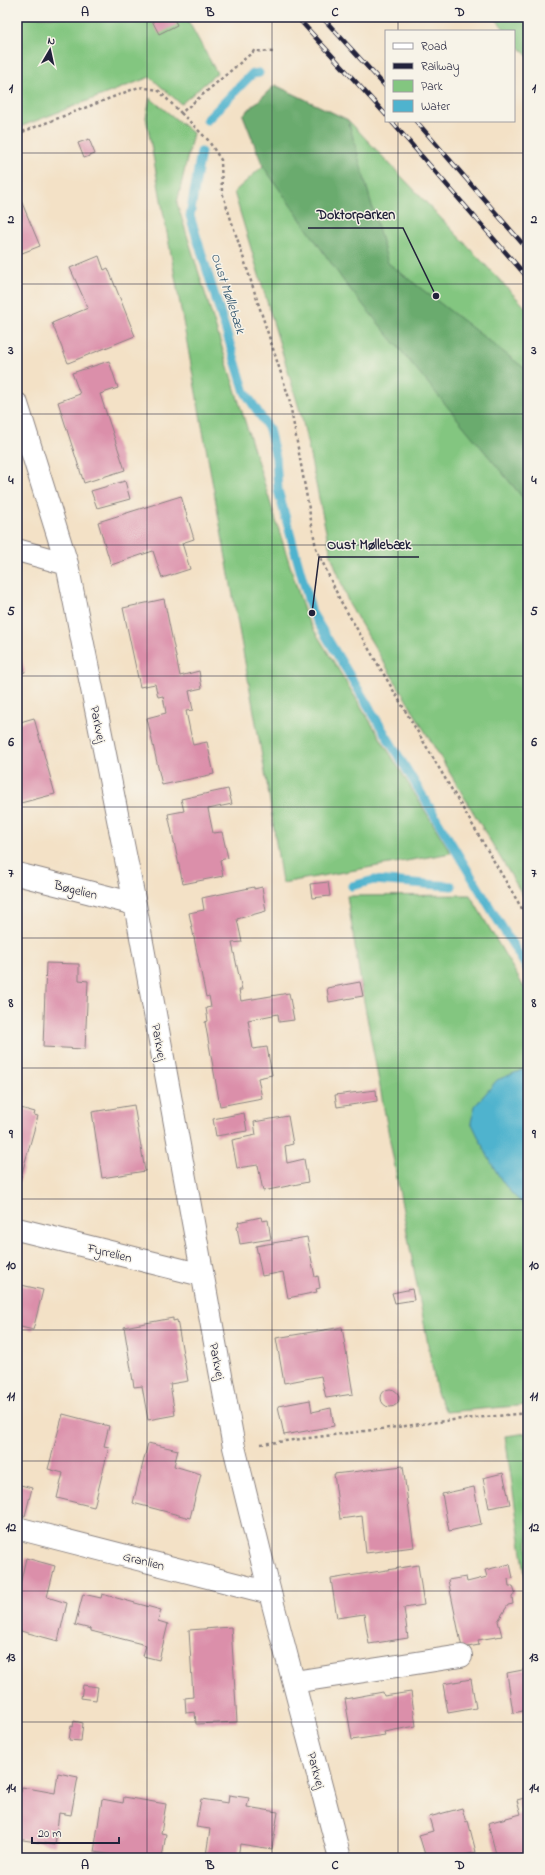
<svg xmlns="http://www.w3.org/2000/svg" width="545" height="1875" font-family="'Indie Flower',sans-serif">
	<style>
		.green { fill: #83c680; stroke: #52745e }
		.forest { fill: #6aab6e; stroke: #466654 }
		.water { fill: #4fb3ce; stroke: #386a84 }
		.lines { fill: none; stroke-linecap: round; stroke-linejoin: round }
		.stream { stroke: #4fb3ce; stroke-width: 9 }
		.building { fill: #db8faa }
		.street-casing { stroke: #8a8280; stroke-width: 24 }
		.path { stroke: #8a8280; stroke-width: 2.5; stroke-dasharray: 3 3; stroke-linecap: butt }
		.street { stroke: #fff; stroke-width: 22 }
		.rail-casing { stroke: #22223b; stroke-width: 4.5 }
		.rail { stroke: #f7f3e8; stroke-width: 3; stroke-dasharray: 9; stroke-linecap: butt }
		.grid { fill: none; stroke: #22223b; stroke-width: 1; stroke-opacity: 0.55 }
		.labels { text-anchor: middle; stroke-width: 3; stroke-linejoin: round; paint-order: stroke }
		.street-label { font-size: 13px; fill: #22223b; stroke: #f7f3e8 }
		.water-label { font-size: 14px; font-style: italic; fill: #32556e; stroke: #f7f3e8 }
		.leader { fill: none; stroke: #22223b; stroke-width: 1.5 }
		.callout-dot { fill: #22223b; stroke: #f7f3e8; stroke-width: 1.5 }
		.callout-label { font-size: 14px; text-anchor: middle; font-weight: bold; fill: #22223b; stroke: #f7f3e8; stroke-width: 3; stroke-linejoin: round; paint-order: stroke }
		.neatline { fill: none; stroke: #22223b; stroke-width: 1.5 }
		.grid-label { font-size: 13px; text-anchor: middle; font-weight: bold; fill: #22223b }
	</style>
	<rect width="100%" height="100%" fill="#f7f3e8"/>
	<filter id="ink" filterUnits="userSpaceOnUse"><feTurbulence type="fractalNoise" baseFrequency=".025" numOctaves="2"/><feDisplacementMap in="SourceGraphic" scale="8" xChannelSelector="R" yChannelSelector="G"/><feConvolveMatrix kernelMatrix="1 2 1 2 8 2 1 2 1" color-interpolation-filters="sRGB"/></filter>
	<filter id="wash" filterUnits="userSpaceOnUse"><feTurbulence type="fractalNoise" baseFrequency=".012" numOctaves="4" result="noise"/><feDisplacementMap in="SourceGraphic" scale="16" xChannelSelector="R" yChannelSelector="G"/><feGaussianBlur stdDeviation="0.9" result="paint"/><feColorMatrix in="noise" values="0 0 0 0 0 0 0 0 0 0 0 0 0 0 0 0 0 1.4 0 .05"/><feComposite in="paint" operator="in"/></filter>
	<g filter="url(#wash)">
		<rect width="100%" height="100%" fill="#f3e1c6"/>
		<path class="green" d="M17 17H186L217 73 181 104 150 77 17 128Z
			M494 17H528V57L514 41V31H506Z
			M275 85 348 120 528 310V904L349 604 331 555 302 418 234 192 263 166 243 115Z
			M150 98 193 133 177 203 306 617 451 853 282 883 268 789 146 117Z
			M470 895 528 994V1405L446 1412 437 1393 363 996 347 896Z
			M528 1433V1595L505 1436Z"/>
		<path class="forest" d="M275 85 348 120 388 263 528 371V504L345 283 263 166 243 115Z"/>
		<path class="water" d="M522 1070 528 1073V1206C502 1194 484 1147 471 1122L475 1106 497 1080Z"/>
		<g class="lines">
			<path class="stream" d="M207 120 252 74 259 73
				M201 152 190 216 245 392 269 429 276 458 278 490 312 613 528 970
				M352 886 374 880 452 886"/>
		</g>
		<g id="blocks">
			<path class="building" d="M150 17H173L177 25 159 34Z
				M89 139 95 154 84 158 78 143Z
				M17 167 23 183 17 186Z
				M17 191 40 246 17 255Z
				M99 256 104 270 108 268 135 336 68 363 52 323 88 308 70 268Z
				M109 361 118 388 100 394 125 470 84 483 58 402 80 394 72 373Z
				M125 481 130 499 97 508 91 491Z
				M181 496 194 539 182 543 190 569 162 578 153 551 111 565 98 522Z
				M164 599 180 676 199 671 202 688 189 691 193 710 186 711 193 745 207 742 214 774 162 785 147 718 166 713 163 696 158 697 155 684 140 687 123 608Z
				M17 643 25 672 17 675Z
				M34 718 55 794 17 804V723Z
				M228 789 232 804 208 809 213 833 222 832 228 858 220 860 223 876 183 884 168 814 184 811 181 799Z
				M328 882 330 896 312 898 310 884Z
				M254 887V889L262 887 266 911 237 919 242 942 232 943 242 990H239L241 1001 289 993 294 1020 279 1022 278 1014 248 1020 253 1049 267 1047 272 1075 258 1078 262 1098 220 1106 205 1022 208 1021 206 1008 211 1007 209 996 206 997 189 913 204 910 202 898Z
				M46 963 79 964V980L88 981 85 1049 43 1047Z
				M360 982 363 996 329 1002 327 988Z
				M376 1090 377 1101 337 1107 335 1095Z
				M134 1105 145 1171 102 1178 92 1112Z
				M17 1107 35 1112 34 1115 38 1116 18 1187H17Z
				M244 1113 247 1131 216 1136 213 1119Z
				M288 1116 293 1144 285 1146 287 1163 304 1159 308 1182 263 1191 258 1165 237 1168 232 1140 256 1135 254 1122Z
				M261 1217 262 1221 268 1220 271 1239 240 1244 237 1227 239 1226 238 1222Z
				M307 1237 315 1277 318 1276 320 1288 316 1289 317 1292 288 1298 283 1272 262 1276 256 1246Z
				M17 1284 43 1290 33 1330 17 1326Z
				M412 1289 414 1300 395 1303 392 1293Z
				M173 1318V1321L177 1320 188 1381 170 1384 175 1415 148 1420 142 1386 134 1387 124 1327Z
				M342 1327 353 1394 326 1398 321 1376 284 1383 276 1338Z
				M381 1398a9 9 0 1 1 18 0a9 9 0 1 1-18 0Z
				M310 1400 312 1412 331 1408 334 1426 284 1435 278 1406Z
				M63 1414 109 1426 104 1446 109 1447 94 1507 57 1498 63 1473 48 1469Z
				M148 1443 178 1450 174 1466 201 1474 190 1518 133 1503Z
				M403 1466 414 1547 366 1553 362 1516 340 1519 334 1474Z
				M503 1473 510 1504 489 1508 483 1478Z
				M17 1484 32 1488 25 1516 17 1514Z
				M474 1487 481 1524 449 1531 442 1494Z
				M26 1558 55 1566 47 1597 67 1603 58 1641 17 1630V1589H19Z
				M510 1564 513 1578 508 1579 509 1586H513L515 1593 512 1597 513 1604 508 1605 498 1621 502 1636 478 1640 479 1645 462 1648 448 1580 466 1577 467 1582 487 1577 485 1570Z
				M418 1565 424 1605 404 1608 408 1638 369 1644 364 1614 337 1618 331 1579Z
				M83 1594 101 1598 102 1594 161 1610 158 1621 168 1624 159 1660 143 1656 146 1645 91 1631V1629L75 1625Z
				M231 1627 237 1722 196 1724 195 1712 186 1713 185 1698 193 1697 189 1630Z
				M528 1669V1710L513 1713 507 1673Z
				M471 1679 476 1708 448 1713 443 1684Z
				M83 1685 98 1687 96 1700 81 1698Z
				M383 1692 384 1696 411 1692 416 1726 384 1732 385 1735 352 1740 345 1699Z
				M74 1721 83 1723 81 1741 69 1740 71 1726 73 1727Z
				M58 1773 78 1777 71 1815 59 1813 55 1845 17 1839V1791L21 1792 22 1787 55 1793Z
				M229 1795 249 1798 247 1807 278 1812 272 1849 240 1844 238 1858 206 1855 210 1829 196 1827 201 1799 228 1803Z
				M124 1797 166 1804 161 1833 166 1834 162 1858H133L94 1852 102 1799 123 1803Z
				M528 1797V1858H497L488 1823 521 1814 517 1800Z
				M462 1808 466 1822 468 1821 476 1852 465 1855 466 1858H426L419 1835 433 1831 429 1817Z"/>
		</g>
	</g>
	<g filter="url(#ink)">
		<use href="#blocks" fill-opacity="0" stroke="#8a8280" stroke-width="1"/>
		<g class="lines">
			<g class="street-casing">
				<path id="street" d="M17 404 67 564 135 904 234 1447 270 1593 340 1858
					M17 550 67 564
					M17 874 135 904
					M17 1229 202 1275
					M17 1528 270 1593
					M294 1682 461 1656"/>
			</g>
			<path class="path" d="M181 113 208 140 221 160 222 192 289 398 316 548 340 600 528 919
				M17 134 139 87 158 90 181 113 254 51 275 52
				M261 1444 453 1420 528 1413"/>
			<use href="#street" class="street"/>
			<g class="rail-casing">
				<path id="rail" d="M297 17 386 115
					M322 17 386 87
					M391 121 528 278
					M416 121 528 250"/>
			</g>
			<use href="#rail" class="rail"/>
		</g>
	</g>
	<path class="grid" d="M147 17V1858M272 17V1858M398 17V31M398 121V1858M17 153H528M17 284H528M17 414H528M17 545H528M17 676H528M17 807H528M17 938H528M17 1068H528M17 1199H528M17 1330H528M17 1461H528M17 1591H528M17 1722H528"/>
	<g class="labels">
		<g class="street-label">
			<text transform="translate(99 724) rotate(79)" y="5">Parkvej</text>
			<text transform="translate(76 889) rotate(14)" y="5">Bøgelien</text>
			<text transform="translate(160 1042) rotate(80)" y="5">Parkvej</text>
			<text transform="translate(110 1252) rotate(14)" y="5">Fyrrelien</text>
			<text transform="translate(218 1361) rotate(79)" y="5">Parkvej</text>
			<text transform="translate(144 1560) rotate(14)" y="5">Granlien</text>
			<text transform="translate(317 1770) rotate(75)" y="5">Parkvej</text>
		</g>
		<g class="water-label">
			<text transform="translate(229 293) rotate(72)" y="5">Oust Møllebæk</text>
		</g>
	</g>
	<path class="leader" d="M436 296L403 228H308M312 613L319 557H419"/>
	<g class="callout-dot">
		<circle cx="436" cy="296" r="4"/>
		<circle cx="312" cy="613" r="4"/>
	</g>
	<g class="callout-label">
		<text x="356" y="219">Doktorparken</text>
		<text x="369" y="549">Oust Møllebæk</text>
	</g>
	<rect width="545" height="1875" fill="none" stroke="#f7f3e8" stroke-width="44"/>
	<rect x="385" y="30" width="130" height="92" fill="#f7f3e8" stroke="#a29fa3"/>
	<rect x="393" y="43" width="20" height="6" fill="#ffffff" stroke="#a29fa3"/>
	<text x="421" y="50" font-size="12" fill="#22223b">Road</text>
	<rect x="393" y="63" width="20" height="6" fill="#22223b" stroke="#a29fa3"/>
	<text x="421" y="70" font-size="12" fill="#22223b">Railway</text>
	<rect x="393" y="80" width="20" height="12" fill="#83c680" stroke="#a29fa3"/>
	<text x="421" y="90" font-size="12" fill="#22223b">Park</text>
	<rect x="393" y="100" width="20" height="12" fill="#4fb3ce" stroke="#a29fa3"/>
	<text x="421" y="110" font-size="12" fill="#22223b">Water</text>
	<g transform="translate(50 50) rotate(9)" stroke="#f7f3e8" stroke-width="3" paint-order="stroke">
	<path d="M0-3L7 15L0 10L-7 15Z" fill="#22223b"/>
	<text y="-6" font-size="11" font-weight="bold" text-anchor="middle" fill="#22223b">N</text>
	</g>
	<path d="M32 1837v6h87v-6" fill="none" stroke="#22223b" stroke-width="2"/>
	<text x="38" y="1837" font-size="12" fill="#22223b" stroke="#f7f3e8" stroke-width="3" paint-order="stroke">20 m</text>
	<rect x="22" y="22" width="501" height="1831" class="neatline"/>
	<g class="grid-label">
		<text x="85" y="16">A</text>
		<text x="210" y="16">B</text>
		<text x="335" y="16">C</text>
		<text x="460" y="16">D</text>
		<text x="11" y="92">1</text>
		<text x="534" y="92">1</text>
		<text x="11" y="223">2</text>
		<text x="534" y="223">2</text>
		<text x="11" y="354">3</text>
		<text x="534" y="354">3</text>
		<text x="11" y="484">4</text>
		<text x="534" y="484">4</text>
		<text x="11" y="615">5</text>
		<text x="534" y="615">5</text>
		<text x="11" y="746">6</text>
		<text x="534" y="746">6</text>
		<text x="11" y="877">7</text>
		<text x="534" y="877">7</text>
		<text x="11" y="1007">8</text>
		<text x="534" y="1007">8</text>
		<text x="11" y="1138">9</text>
		<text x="534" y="1138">9</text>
		<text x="11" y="1269">10</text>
		<text x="534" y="1269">10</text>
		<text x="11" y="1400">11</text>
		<text x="534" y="1400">11</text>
		<text x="11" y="1531">12</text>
		<text x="534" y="1531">12</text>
		<text x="11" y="1661">13</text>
		<text x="534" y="1661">13</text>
		<text x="11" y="1792">14</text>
		<text x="534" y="1792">14</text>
		<text x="85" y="1869">A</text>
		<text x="210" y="1869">B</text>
		<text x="335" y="1869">C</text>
		<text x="460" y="1869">D</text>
	</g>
</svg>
